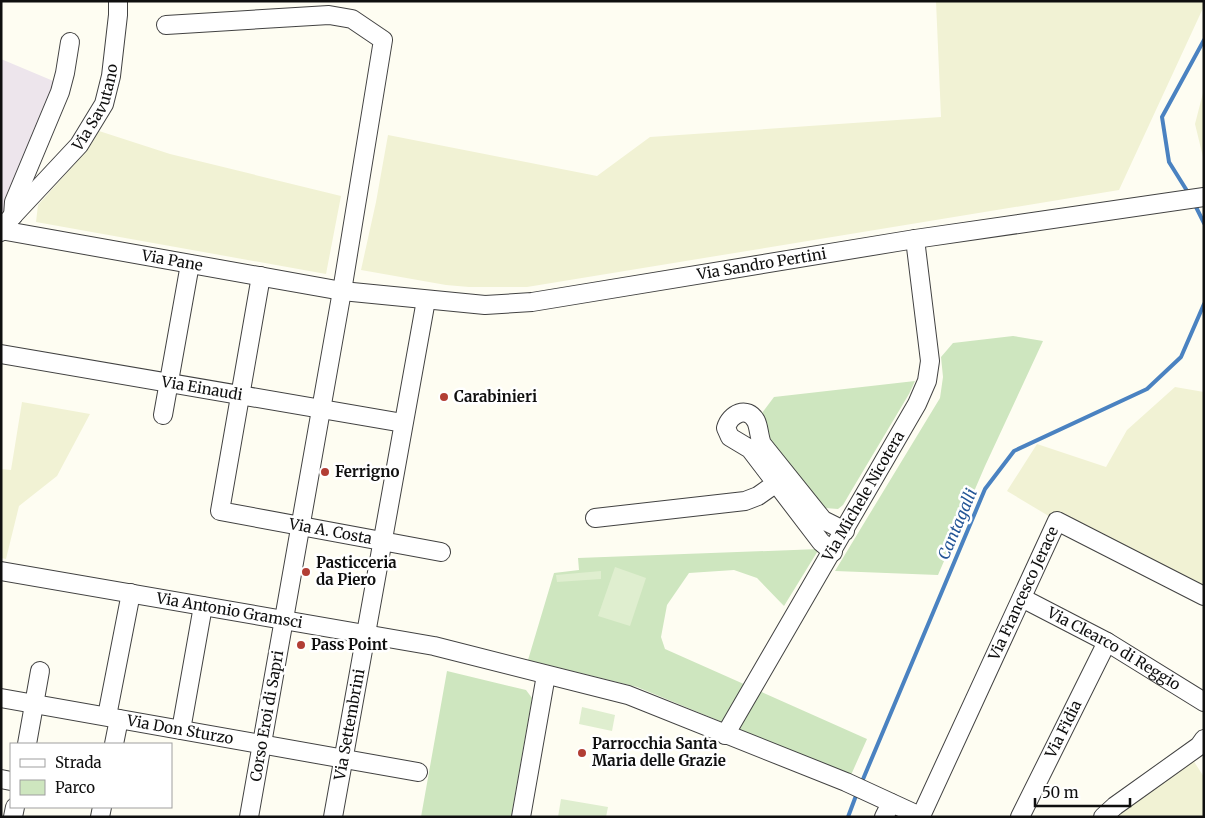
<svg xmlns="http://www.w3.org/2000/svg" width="1205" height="818" font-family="Merriweather,serif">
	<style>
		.industrial { fill: #ede5ec }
		.farmland { fill: #f1f2d4 }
		.green { fill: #cee6bf }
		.pitch { fill: #dfeecf }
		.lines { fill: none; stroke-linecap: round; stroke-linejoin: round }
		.stream { stroke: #4a82c1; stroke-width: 4 }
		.minor-casing { stroke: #424242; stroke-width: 20 }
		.minor { stroke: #fff; stroke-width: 18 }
		.poi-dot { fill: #b23e34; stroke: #fff; stroke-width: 2 }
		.labels { text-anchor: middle; stroke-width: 5; stroke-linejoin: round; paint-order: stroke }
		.street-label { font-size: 15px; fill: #0f0f0f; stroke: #fff }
		.poi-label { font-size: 15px; font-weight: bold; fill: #0f0f0f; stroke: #fff; text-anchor: start }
		.water-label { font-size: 16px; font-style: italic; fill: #245596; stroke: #fff }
	</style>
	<rect width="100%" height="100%" fill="#fefdf2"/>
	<path class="industrial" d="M1 59 70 88 26 194 1 219Z"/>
	<path class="farmland" d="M936 1H1204V6L1119 190 527 287H469L446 285 361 270 376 202 388 135 597 176 650 137 941 117Z
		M1204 89V161L1195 124Z
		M99 131 170 154 341 196 326 274 36 222 38 205 88 149Z
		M1175 387 1204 392V596L1057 521 1007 491 1037 444 1106 467 1127 430Z
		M22 402 90 414 57 476 19 506 6 559 1 558V469L11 470Z
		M1191 757 1204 777V817H1110Z"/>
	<path class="green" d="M1013 336 1043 341 985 466 938 575 835 571 940 398 943 377 941 357 953 343Z
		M915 381 909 394 850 493 843 505 838 509 825 508 768 440 762 413 774 397Z
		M819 549 784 606 757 578 734 570 689 573 667 605 661 637 665 649 867 739 851 775 637 687 528 660 554 573 579 570 578 558Z
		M447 671 526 690 532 698 511 817H421Z"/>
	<path class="pitch" d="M615 567 646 578 630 626 598 616Z
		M601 571V579L557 582 556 575Z
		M582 707 615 715 612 731 579 724Z
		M561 799 608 807 606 817H558Z"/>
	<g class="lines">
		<path class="stream" d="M1189 194 1169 162 1162 117 1204 40
			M1195 205 1204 223
			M861 784 985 489 1014 451 1147 389 1181 357 1204 304
			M848 817 857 793"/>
		<g class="minor-casing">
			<g id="minor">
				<path d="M166 25 329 15 352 19 383 40 342 291 249 817"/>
				<path d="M13 216 14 202 60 92 65 73 70 42"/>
				<path id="s1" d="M1 230 342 291 485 305 532 302 915 239 1204 197"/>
				<path id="s2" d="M1 232 8 221 79 145 104 104 111 76 118 15V1"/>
				<path id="s3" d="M261 276 220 511 441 552"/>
				<path id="s4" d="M1 354 403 423"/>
				<path d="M163 415 190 264"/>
				<path d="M595 518 745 501 758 496 775 484"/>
				<path d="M833 552 821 542 750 449 730 437 726 428C730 414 747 405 756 421 759 427 759 437 762 444L823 520 845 531"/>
				<path id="s5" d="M1 571 434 646 628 695 846 782 922 817"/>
				<path id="s6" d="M1022 598 1107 642 1204 702"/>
				<path id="s7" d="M1 698 418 772"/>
				<path d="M107 716 131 593"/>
				<path d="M181 730 203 606"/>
				<path id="s8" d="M725 735 917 404 927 381 930 361 915 239"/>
				<path d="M27 744 40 671"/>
				<path d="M114 744 119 719"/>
				<path d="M1 779 11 781"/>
				<path id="s9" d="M921 816 1057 521 1204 596"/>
				<path d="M13 817 15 807"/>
				<path d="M100 817 102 807"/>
				<path id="s10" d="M333 817 426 300"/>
				<path d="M521 817 546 675"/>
				<path d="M884 817 891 803"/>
				<path id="s11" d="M1020 817 1107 642"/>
				<path d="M1103 817 1115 806 1199 746 1204 739"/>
			</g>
		</g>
		<use href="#minor" class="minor"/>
	</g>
	<g class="poi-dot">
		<circle cx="444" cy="397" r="5"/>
		<circle cx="325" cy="472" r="5"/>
		<circle cx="306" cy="572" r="5"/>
		<circle cx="301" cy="645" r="5"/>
		<circle cx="582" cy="753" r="5"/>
	</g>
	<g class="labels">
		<g class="street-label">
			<text dy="5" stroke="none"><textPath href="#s2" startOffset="159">Via Savutano</textPath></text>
			<text dy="5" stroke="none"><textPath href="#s1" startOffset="174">Via Pane</textPath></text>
			<text dy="5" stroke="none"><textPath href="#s1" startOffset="770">Via Sandro Pertini</textPath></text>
			<text dy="5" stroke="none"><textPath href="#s4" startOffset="204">Via Einaudi</textPath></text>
			<text dy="5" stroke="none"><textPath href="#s8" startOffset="276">Via Michele Nicotera</textPath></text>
			<text dy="5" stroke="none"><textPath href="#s3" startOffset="351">Via A. Costa</textPath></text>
			<text dy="5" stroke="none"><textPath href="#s9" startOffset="245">Via Francesco Jerace</textPath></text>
			<text dy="5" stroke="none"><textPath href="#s5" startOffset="232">Via Antonio Gramsci</textPath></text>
			<text dy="5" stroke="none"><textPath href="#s6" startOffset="105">Via Clearco di Reggio</textPath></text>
			<text transform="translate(267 716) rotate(-80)" y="5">Corso Eroi di Sapri</text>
			<text dy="5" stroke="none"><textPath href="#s10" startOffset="94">Via Settembrini</textPath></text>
			<text dy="5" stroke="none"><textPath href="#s7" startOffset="182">Via Don Sturzo</textPath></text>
			<text dy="5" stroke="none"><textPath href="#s11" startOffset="98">Via Fidia</textPath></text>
		</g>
		<g class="poi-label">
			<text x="454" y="402">Carabinieri</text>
			<text x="335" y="477">Ferrigno</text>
			<text x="316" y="568">Pasticceria<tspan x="316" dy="17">da Piero</tspan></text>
			<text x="311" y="650">Pass Point</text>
			<text x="592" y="749">Parrocchia Santa<tspan x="592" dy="17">Maria delle Grazie</tspan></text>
		</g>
		<g class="water-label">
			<text transform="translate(957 524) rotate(-67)" y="6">Cantagalli</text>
		</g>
	</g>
	<rect width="1205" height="818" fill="none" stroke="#0f0f0f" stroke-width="5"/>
	<rect x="10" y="743" width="162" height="65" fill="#ffffff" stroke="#9f9f9f"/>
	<rect x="20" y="759" width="25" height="8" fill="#ffffff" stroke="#9f9f9f"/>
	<text x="55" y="768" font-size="15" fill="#0f0f0f">Strada</text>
	<rect x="20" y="780" width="25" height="15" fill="#cee6bf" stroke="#9f9f9f"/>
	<text x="55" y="793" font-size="15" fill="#0f0f0f">Parco</text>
	<path d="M1035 798v8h95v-8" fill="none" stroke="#0f0f0f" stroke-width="2.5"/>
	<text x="1042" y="798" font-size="15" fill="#0f0f0f" stroke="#ffffff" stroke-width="4" paint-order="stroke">50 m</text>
</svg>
